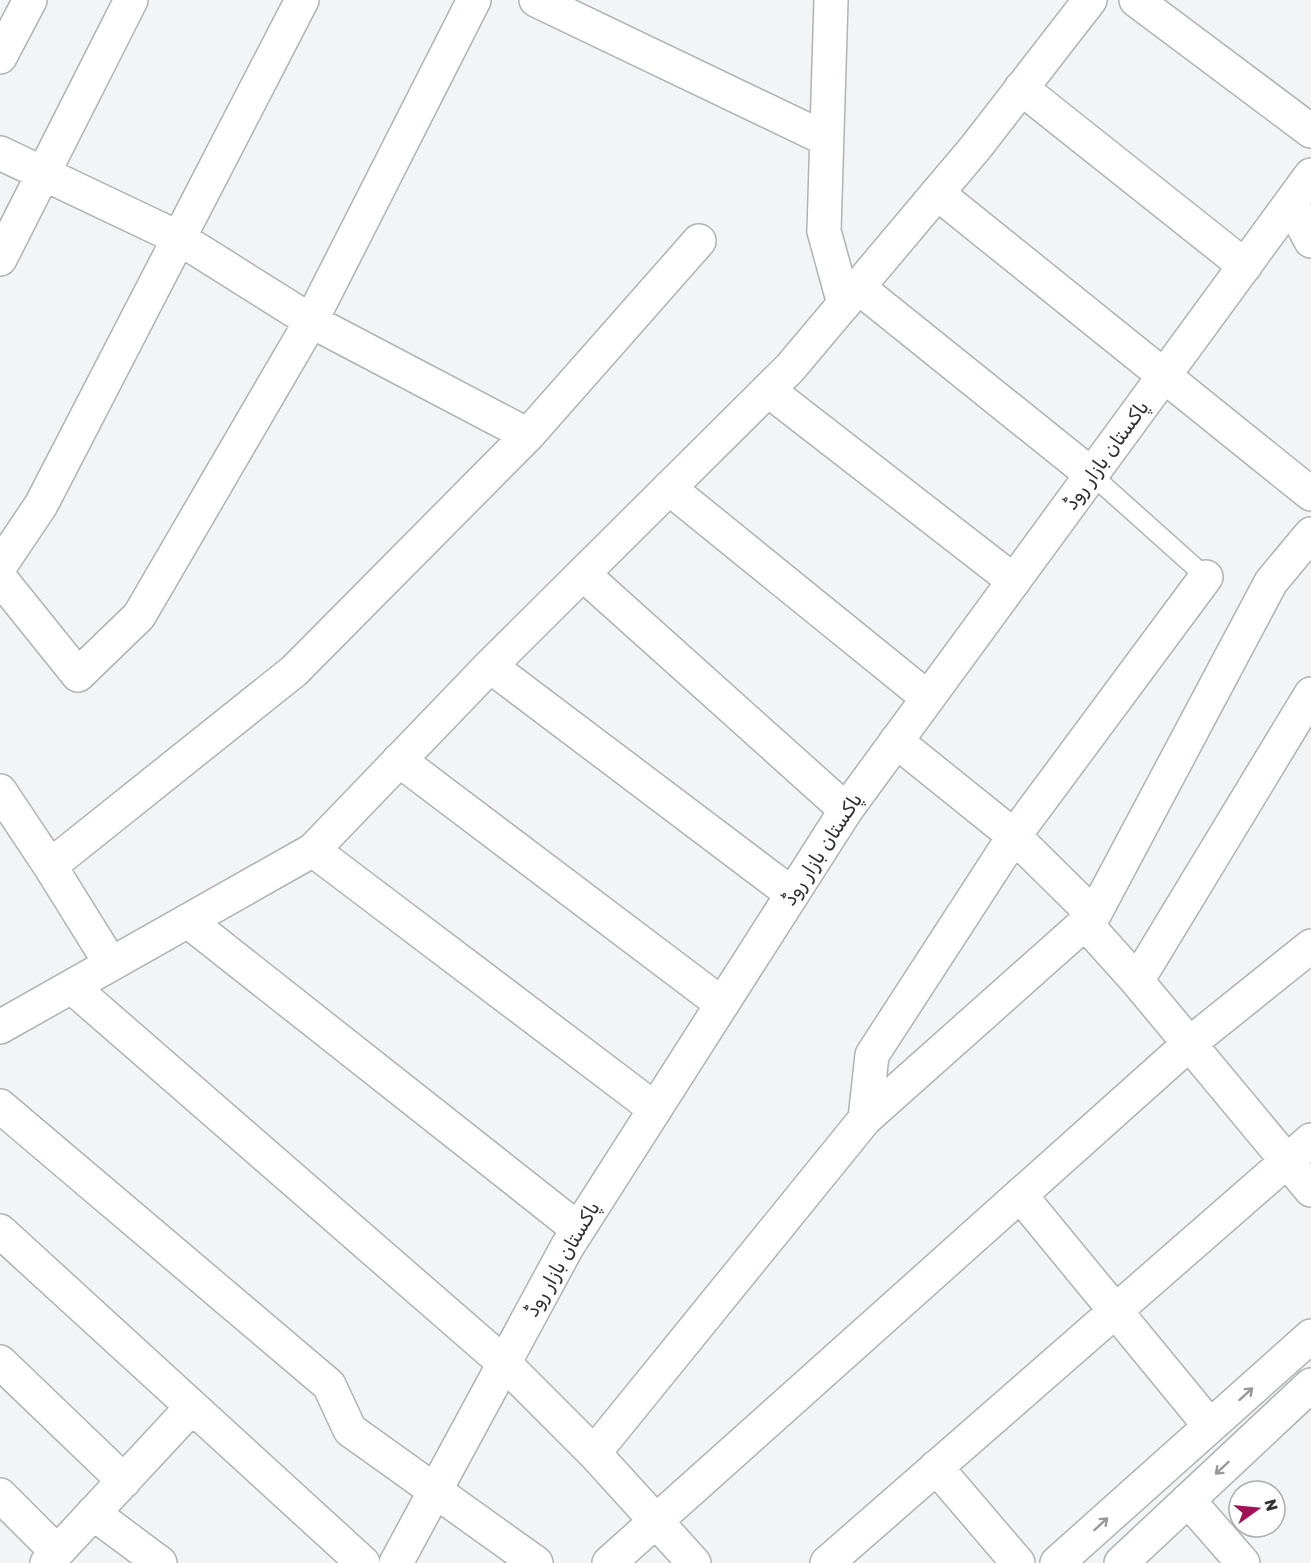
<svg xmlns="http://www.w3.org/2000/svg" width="1311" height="1563" font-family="Rubik,'Noto Sans Arabic',sans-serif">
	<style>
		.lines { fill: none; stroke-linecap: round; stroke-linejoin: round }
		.lane-casing { stroke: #b0b2b4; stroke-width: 21 }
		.street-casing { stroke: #b0b2b4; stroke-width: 36 }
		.secondary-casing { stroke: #b0b2b4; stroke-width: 36 }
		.primary-casing { stroke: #b0b2b4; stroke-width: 36 }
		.lane { stroke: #fff; stroke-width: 18 }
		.street { stroke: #fff; stroke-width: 33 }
		.secondary { stroke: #fff; stroke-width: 33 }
		.primary { stroke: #fff; stroke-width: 33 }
		.oneway { stroke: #989898 }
		.labels { text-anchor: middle; stroke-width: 4.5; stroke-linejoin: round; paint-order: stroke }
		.street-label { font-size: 20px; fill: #303132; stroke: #fff }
	</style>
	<rect width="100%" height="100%" fill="#f2f4f6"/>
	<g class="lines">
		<g class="lane-casing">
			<path id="lane" d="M1092 475 1206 577"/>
		</g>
		<g class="street-casing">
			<path id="street" d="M536 0 826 139
				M831 0 824 231 844 304
				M1136 0 1311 131
				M0 57 30 0
				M1021 88 1245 266
				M0 153 179 238 311 321 528 435
				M937 193 1311 494
				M1291 203 1311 241
				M0 259 131 0
				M858 287 1092 475
				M768 390 1014 581
				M669 488 928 698
				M0 566 41 505 302 0
				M583 574 846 810
				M0 578 78 675 139 616 311 321 474 0
				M490 666 792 894
				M896 741 1014 836 1094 915
				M399 760 722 1004
				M0 791 50 866
				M313 850 655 1109
				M188 921 578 1229
				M1085 923 1137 981 1311 1190
				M111 964 50 866 294 671 528 435 699 241
				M1137 981 1311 694
				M72 987 504 1363 594 1453 865 1119 1094 915 1271 582 1311 534
				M0 1106 329 1385 350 1430 536 1563
				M865 1119 872 1055 1014 836 1206 577
				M1020 1195 1210 1426
				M0 1231 363 1563
				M0 1362 124 1481
				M594 1453 694 1563
				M936 1467 1018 1563
				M0 1495 57 1552
				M1188 1500 1243 1563
				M93 1513 160 1563
				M47 1563 192 1407
				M609 1563 1189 1044 1311 946
				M827 1563 1311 1140"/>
		</g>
		<g class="secondary-casing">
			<path id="secondary" d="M0 1027 313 850 490 666 790 368 976 147 1090 0
				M396 1563 567 1247 846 810 1311 175"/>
		</g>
		<g class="primary-casing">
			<path id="primary" d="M1057 1563 1311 1336
				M1121 1563 1311 1385"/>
		</g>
		<use href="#lane" class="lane"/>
		<use href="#street" class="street"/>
		<use href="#secondary" class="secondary"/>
		<use href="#primary" class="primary"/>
	</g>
	<defs><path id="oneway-shaft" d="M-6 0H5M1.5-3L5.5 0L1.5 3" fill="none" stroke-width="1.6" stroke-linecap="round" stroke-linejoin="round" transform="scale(1.5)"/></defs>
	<g class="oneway">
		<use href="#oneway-shaft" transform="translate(1246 1394) rotate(-42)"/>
		<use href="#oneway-shaft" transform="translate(1222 1468) rotate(137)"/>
		<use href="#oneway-shaft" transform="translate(1101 1524) rotate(-42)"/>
	</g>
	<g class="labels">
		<g class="street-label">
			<text transform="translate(1106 455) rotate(-54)" y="7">پاکستان بازار روڈ</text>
			<text transform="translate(822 849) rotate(-57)" y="7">پاکستان بازار روڈ</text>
			<text transform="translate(562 1259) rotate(-60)" y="7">پاکستان بازار روڈ</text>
		</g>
	</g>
	<g transform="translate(1257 1509) rotate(75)"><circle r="28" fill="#ffffff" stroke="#acadad" stroke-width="1.5"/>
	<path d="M0-4.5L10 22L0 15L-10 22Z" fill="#a21155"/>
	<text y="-9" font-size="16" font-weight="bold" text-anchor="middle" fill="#303132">N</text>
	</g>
</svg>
